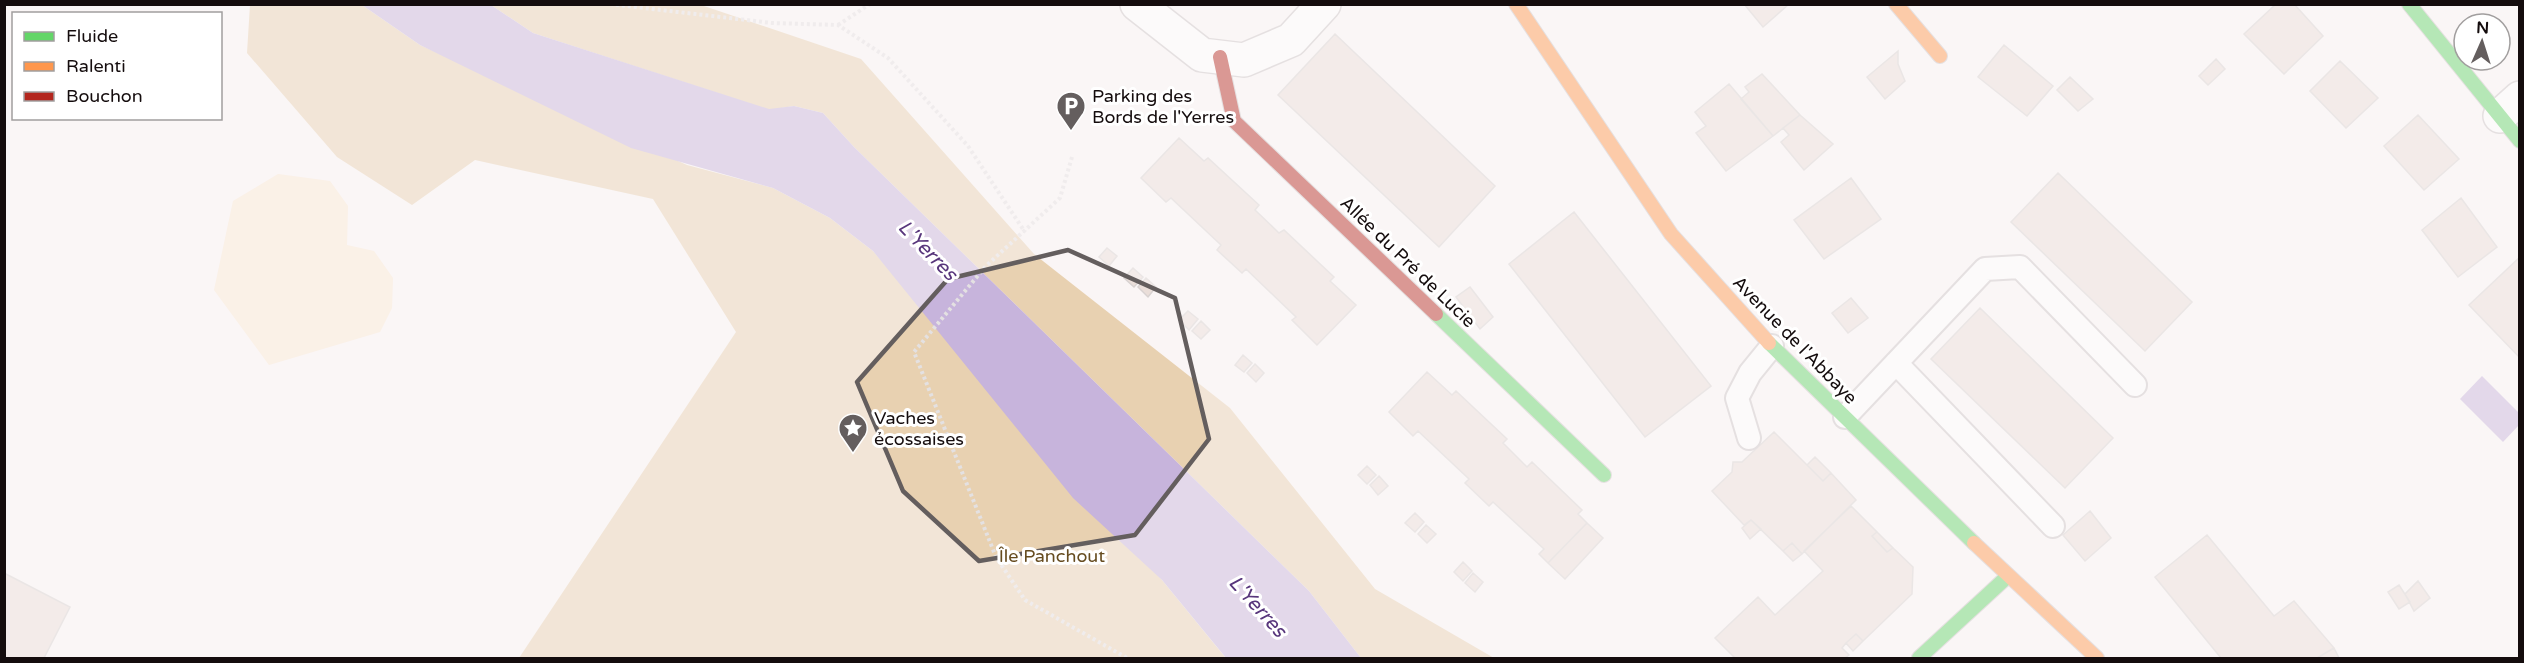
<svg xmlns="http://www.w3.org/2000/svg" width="2524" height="663" font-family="'Varela Round',sans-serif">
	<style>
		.green { fill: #fbead4 }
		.forest { fill: #e8d1b1 }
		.water { fill: #c7b4dc }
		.building { fill: #eaded9; stroke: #d8d2d1; stroke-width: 1.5 }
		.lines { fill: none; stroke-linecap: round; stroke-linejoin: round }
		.lane-casing { stroke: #ccc6c7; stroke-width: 26 }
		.street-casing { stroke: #ccc6c7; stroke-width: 36 }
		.fast-casing { stroke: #ccc6c7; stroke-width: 16 }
		.slow-casing { stroke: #ccc6c7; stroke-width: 16 }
		.jam-casing { stroke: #ccc6c7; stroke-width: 16 }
		.path { stroke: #e4e1e2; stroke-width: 4; stroke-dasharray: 3 3; stroke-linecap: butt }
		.lane { stroke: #fefefe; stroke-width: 22 }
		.street { stroke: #fefefe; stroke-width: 33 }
		.fast { stroke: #63d668; stroke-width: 14 }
		.slow { stroke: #ff974d; stroke-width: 14 }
		.jam { stroke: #b3261e; stroke-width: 14 }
		.marked { fill: none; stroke: #645e5e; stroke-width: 4.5; stroke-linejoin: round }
		.labels { text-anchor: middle; stroke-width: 6; stroke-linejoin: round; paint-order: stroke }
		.poi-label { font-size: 18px; fill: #140c0d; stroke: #fff; text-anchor: start }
		.street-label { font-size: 18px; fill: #140c0d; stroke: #fff }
		.park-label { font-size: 18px; fill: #664c20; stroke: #fff }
		.water-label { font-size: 20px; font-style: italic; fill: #58367c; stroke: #fff }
	</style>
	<rect width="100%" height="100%" fill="#faf5f5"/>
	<path class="green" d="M278 174 330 181 348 206 347 245 374 251 393 278 392 308 380 332 269 365 214 290 233 201Z"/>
	<path class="forest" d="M250 5H362L420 45 687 165 773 188 830 218 873 251 1162 580 1225 657 519 658 736 332 653 199 475 160 412 205 337 157 247 53Z
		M491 5H701L861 59 1034 254 1230 408 1375 589 1494 658H1361L1309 591 854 147 823 113 794 106 769 110 533 33Z"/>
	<path class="water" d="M362 5H491L533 33 769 109 794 106 823 113 854 147 1309 591 1361 658H1226L1162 580 1073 498 873 251 830 218 773 188 631 148 420 45Z
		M2482 376 2519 413V425L2503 442 2460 399Z"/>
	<path class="building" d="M1744 4H1789L1763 27Z
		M2276 4H2294L2323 36 2284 74 2244 34Z
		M1335 34 1495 186 1439 247 1278 95Z
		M2004 45 2053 86 2027 116 1978 77Z
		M1898 51V64L1905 81 1885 99 1867 77Z
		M2216 59 2225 69 2208 85 2199 76Z
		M2340 61 2378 98 2346 128 2310 91Z
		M1762 74 1800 115 1773 136 1741 99 1749 92 1745 87Z
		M2070 77 2093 99 2078 111 2057 90Z
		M1729 84 1773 136 1726 171 1696 133 1706 126 1695 112Z
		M1800 115 1833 144 1804 170 1781 142 1789 135 1783 128Z
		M2418 115 2459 159 2424 190 2384 146Z
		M1179 138 1204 161 1208 158 1259 205 1255 210 1279 233 1284 230 1334 277 1330 281 1356 305 1317 345 1292 320 1296 317 1246 269 1242 273 1217 250 1221 245 1171 198 1166 202 1141 178Z
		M2058 173 2192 302 2145 351 2011 222Z
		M1851 178 1881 219 1824 259 1794 220Z
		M2461 198 2497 247 2458 277 2422 230Z
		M1574 212 1711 386 1645 437 1509 264Z
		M1107 248 1117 256 1109 266 1099 257Z
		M2520 257V358L2469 305Z
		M1133 268 1143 277 1134 287 1124 278Z
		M1146 278 1156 287 1148 297 1138 287Z
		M1470 287 1493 317 1480 329 1456 297Z
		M1851 298 1868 318 1848 333 1832 313Z
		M1980 308 2113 438 2065 488 1931 359Z
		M1188 311 1198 319 1189 330 1179 320Z
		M1201 321 1210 330 1201 339 1192 331Z
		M1243 355 1252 363 1244 372 1235 365Z
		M1255 364 1264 373 1256 382 1247 373Z
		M1427 372 1452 395 1456 391 1507 439 1503 443 1527 467 1532 462 1582 510 1578 514 1587 523 1548 563 1539 554 1544 549 1493 502 1489 506 1465 483 1469 479 1418 431 1413 436 1389 412Z
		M1774 432 1823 481 1831 473 1856 500 1802 554 1792 543 1783 551 1751 520 1744 525 1712 491 1732 472 1733 462H1742Z
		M1815 457 1831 473 1823 481 1807 465Z
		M1367 466 1376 475 1367 484 1358 475Z
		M1379 476 1388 486 1378 495 1370 485Z
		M1851 506 1877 532 1872 536 1887 552 1893 548 1913 567 1912 594 1863 641 1856 634 1846 643 1842 648 1849 655 1845 658H1735L1715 638 1758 597 1775 615 1823 571 1804 551Z
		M2090 511 2111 538 2085 561 2063 535Z
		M1415 513 1424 522 1415 532 1405 523Z
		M1751 520 1761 529 1750 539 1742 528Z
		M1587 523 1603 538 1565 579 1548 563Z
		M1426 525 1436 534 1427 543 1418 534Z
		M1877 532 1893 548 1887 552 1872 536Z
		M2207 535 2274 616 2294 601 2334 648 2317 658H2221L2155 577Z
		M1792 543 1802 554 1793 561 1783 551Z
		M1463 562 1472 571 1463 581 1454 572Z
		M4 573 70 607 44 658H4Z
		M1473 573 1483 582 1475 592 1465 583Z
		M2418 581 2430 598 2414 611 2405 594Z
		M2399 585 2410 602 2399 609 2388 592Z
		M1856 634 1863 641 1853 651 1846 643Z
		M2334 648 2339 658H2317Z"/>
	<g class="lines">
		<g class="lane-casing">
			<path id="lane" d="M1896 363 2053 526
				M1845 417 1985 269 2020 267 2135 385
				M1749 438 1737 398 1750 373 1772 346"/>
		</g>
		<g class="street-casing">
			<path id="street" d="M1137 4 1202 55 1244 60 1291 40 1324 4
				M2500 116 2520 98"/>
		</g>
		<g class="fast-casing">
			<path id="fast" d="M2409 4 2520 141
				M1436 314 1604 475
				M1769 343 1974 543
				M1919 658 2008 576"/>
		</g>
		<g class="slow-casing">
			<path id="slow" d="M1516 4 1671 234 1769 343
				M1896 4 1940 56
				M1974 543 2097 658"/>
		</g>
		<g class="jam-casing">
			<path id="jam" d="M1220 57 1234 121 1436 314"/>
		</g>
		<path class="path" d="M610 4 772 23 838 25 888 58 968 146 1025 232
			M838 25 870 4
			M1072 157 1060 198 986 266 914 352 996 557 1025 600 1127 658"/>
		<use href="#lane" class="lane"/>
		<use href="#street" class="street"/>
		<use href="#fast" class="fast"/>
		<use href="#slow" class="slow"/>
		<use href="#jam" class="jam"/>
	</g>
	<path d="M0 0H2524V663H0ZM1068 250 1175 298 1209 439 1135 535 979 561 903 491 857 382 948 279Z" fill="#faf5f5" fill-opacity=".55" fill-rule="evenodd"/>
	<path class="marked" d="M1068 250 1175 298 1209 439 1135 535 979 561 903 491 857 382 948 279Z"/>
	<defs>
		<g id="parking-pin" transform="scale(1.5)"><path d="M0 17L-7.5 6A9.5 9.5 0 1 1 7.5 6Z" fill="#645e5e" stroke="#fff"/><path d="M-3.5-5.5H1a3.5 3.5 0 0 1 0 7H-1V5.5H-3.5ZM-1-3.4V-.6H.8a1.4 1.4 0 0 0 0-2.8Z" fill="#fff"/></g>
		<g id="sight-pin" transform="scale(1.5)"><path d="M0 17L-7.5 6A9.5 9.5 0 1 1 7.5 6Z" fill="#645e5e" stroke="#fff"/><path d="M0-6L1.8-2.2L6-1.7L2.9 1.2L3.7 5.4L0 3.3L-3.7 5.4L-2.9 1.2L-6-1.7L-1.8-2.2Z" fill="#fff"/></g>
	</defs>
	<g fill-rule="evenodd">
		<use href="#parking-pin" x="1071" y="106"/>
		<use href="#sight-pin" x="853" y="428"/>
	</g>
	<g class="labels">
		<g class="poi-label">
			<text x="1092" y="102">Parking des<tspan x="1092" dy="21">Bords de l'Yerres</tspan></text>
			<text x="874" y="424">Vaches<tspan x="874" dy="21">écossaises</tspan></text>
		</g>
		<g class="street-label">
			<text transform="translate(1408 262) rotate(44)" y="6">Allée du Pré de Lucie</text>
			<text transform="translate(1795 340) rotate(46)" y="6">Avenue de l'Abbaye</text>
		</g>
		<g class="park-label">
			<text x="1052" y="562">Île Panchout</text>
		</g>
		<g class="water-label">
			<text transform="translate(928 250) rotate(46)" y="7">L'Yerres</text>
			<text transform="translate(1258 606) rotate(48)" y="7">L'Yerres</text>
		</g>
	</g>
	<rect width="2524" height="663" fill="none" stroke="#140c0d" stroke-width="12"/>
	<rect x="12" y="12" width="210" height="108" fill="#ffffff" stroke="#a19e9e" stroke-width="1.5"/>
	<rect x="24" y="32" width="30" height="9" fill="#63d668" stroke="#a19e9e" stroke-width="1.5"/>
	<text x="66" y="42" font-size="18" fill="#140c0d">Fluide</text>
	<rect x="24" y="62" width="30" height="9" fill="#ff974d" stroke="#a19e9e" stroke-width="1.5"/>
	<text x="66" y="72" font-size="18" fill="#140c0d">Ralenti</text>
	<rect x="24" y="92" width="30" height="9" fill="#b3261e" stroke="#a19e9e" stroke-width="1.5"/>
	<text x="66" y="102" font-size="18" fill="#140c0d">Bouchon</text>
	<g transform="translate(2482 42) rotate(3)"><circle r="28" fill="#ffffff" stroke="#a19e9e" stroke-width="1.5"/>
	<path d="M0-4.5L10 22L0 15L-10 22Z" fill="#645e5e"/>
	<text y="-9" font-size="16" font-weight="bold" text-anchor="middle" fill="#140c0d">N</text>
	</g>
</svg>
